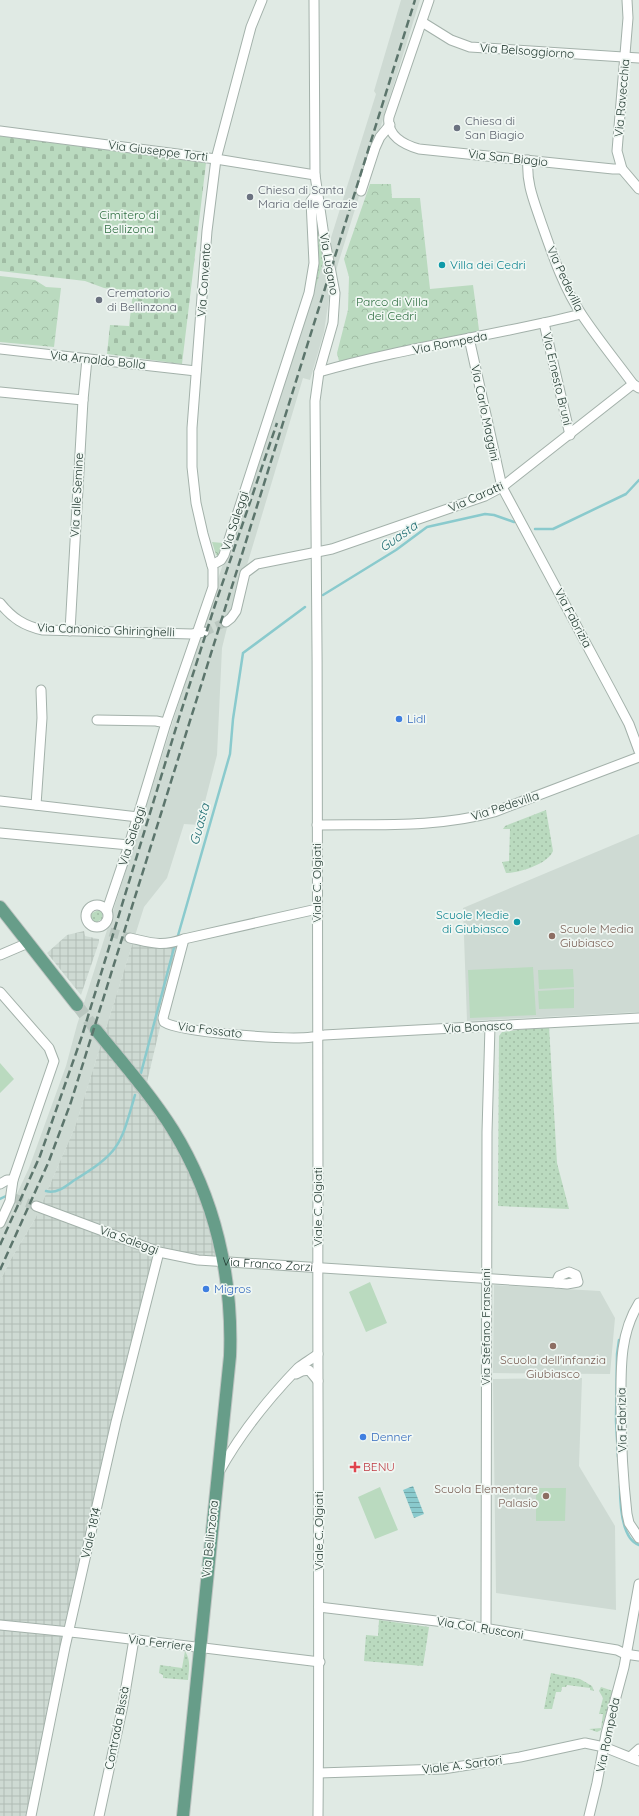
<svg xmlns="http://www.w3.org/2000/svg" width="639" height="1816" font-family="Quicksand,sans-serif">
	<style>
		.built { fill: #cedad3 }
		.industrial { fill: url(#industrial-grid) }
		.grass { fill: url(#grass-dots) }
		.forest { fill: url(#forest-crowns) }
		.cemetery { fill: url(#cemetery-stones) }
		.pitch { fill: #badabf }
		.water { fill: url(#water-rules) }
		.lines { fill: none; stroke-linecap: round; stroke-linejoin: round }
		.stream { stroke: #8acacd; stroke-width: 2.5 }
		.street-tunnel { stroke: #bac7c0; stroke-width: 9; stroke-dasharray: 9 4.5; stroke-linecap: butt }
		.primary-tunnel { stroke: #bac7c0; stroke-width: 12; stroke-dasharray: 12 6; stroke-linecap: butt }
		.street-casing { stroke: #a3b1aa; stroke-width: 11 }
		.primary-casing { stroke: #bdc4c1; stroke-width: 14 }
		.street { stroke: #fff; stroke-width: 9 }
		.primary { stroke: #679d89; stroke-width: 12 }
		.rail { stroke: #5c756c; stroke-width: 2.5; stroke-dasharray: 8 4; stroke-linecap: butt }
		.worship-dot { fill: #6b7280; stroke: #f0f7f3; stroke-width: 1.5 }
		.culture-dot { fill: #0f9aa8; stroke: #f0f7f3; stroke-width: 1.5 }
		.shop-dot { fill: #3f7fe0; stroke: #f0f7f3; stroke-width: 1.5 }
		.education-dot { fill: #8d6e63; stroke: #f0f7f3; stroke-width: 1.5 }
		.health-dot { fill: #e0444e; stroke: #f0f7f3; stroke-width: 1.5 }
		.labels { text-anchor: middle; stroke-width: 3.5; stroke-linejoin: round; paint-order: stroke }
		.street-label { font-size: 12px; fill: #223930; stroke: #f0f7f3 }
		.worship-label { font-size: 12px; fill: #5b616d; stroke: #f0f7f3; text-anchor: start }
		.park-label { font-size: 12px; fill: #2e6e40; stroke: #f0f7f3 }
		.culture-label { font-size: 12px; fill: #0d838f; stroke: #f0f7f3; text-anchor: start }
		.shop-label { font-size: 12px; fill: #366cbe; stroke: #f0f7f3; text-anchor: start }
		.education-label { font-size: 12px; fill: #785e54; stroke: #f0f7f3; text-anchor: start }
		.health-label { font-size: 12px; fill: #be3a42; stroke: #f0f7f3; text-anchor: start }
		.water-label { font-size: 13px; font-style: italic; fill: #1f6d72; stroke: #f0f7f3 }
	</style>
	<defs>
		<pattern id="industrial-grid" width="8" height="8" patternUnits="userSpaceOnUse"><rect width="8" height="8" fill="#cedad3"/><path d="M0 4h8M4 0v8" fill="none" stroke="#b1bcb5"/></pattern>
		<pattern id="grass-dots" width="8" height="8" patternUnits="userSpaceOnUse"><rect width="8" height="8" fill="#badabf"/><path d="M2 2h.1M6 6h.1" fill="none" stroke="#a0bca4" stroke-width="1.8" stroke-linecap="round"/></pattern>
		<pattern id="forest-crowns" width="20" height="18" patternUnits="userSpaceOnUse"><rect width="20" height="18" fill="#badabf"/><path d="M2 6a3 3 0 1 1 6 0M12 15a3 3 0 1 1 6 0" fill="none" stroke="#a0bca4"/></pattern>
		<pattern id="cemetery-stones" width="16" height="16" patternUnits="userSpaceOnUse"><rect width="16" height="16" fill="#badabf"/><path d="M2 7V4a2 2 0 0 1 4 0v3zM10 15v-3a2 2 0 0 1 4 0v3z" fill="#a0bca4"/></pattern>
		<pattern id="water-rules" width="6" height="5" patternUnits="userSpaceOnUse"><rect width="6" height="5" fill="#8acacd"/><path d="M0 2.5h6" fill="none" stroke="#70a5a7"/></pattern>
	</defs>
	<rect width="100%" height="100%" fill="#e0eae4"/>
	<path class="built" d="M401 0H420L338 264 329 298 324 332 310 380 303 378 247 565 241 571 222 648 217 755 199 825 184 824 167 878 144 907 75 1127 35 1219 11 1259 0 1281V1230L29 1168 66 1066 77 1025 218 579 324 260 376 94 374 91Z
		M639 834V1012L467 1021 463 908Z
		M494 1285 600 1291 615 1318 610 1374 493 1373Z
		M582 1378 579 1466 615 1526 616 1610 496 1593 493 1379Z"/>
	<path class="industrial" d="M84 931 85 936 99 939V942L81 995 47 953 67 935Z
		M133 942 179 945 164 1022 160 1027 147 1082 143 1089 181 1145 224 1263 159 1252 31 1816H0V1281L11 1259 35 1219 75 1127Z"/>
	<path class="grass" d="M314 201 324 260 313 295Z
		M546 810 553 851C548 864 519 873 506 873L502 862 509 861 510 829H503L505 826Z
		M101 909 103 910 102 919 95 923 90 919 92 913Z
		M549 1026 557 1163 569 1209 498 1206 499 1036 502 1032Z
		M379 1620 429 1627 423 1666 364 1661 366 1635 378 1636Z
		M185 1651C191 1660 189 1669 188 1680L163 1678V1675L159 1673 160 1665 182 1668Z
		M551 1673 580 1679 592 1686 594 1691 590 1690V1688L567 1685 566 1687H562L561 1692H556L552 1709H544Z
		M601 1687 613 1691 601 1730 597 1732 589 1729 601 1728 603 1714H599L603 1698 599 1691Z"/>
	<path class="forest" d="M370 184H391L392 198H420L430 289 473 285 479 330 470 335 346 363 339 361 337 353 348 310 349 277 344 259Z
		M0 276 35 280 46 287 61 288 54 347 0 342Z
		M212 542 223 543 218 556 216 555Z"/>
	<path class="cemetery" d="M0 136 206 163 182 364 107 354 110 325 129 326 133 292 104 288 85 281 0 271Z"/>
	<path class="pitch" d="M533 967 536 1015 470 1018 468 970Z
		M573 969 574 987 539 989 538 970Z
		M574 989V1008L539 1009 538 991Z
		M0 1063 14 1079 0 1093Z
		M370 1282 387 1323 366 1332 349 1292Z
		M380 1487 398 1530 375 1539 358 1497Z
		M536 1488H566L565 1521H536Z"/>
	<path class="water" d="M413 1486 424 1514 414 1518 403 1490Z"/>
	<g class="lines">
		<path class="stream" d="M535 529H553L626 494 639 480
			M323 595 396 550 427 527 485 514 494 515 514 522
			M177 939 230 754 233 719 243 653 305 607
			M141 1073 175 944
			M46 1191C56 1194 65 1187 73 1181 120 1152 120 1147 135 1095
			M0 1199 6 1196
			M618 1457 616 1421 617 1354 619 1340
			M620 1486C620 1501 621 1539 639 1545"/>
		<path class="street-tunnel" d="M204 632 226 622
			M110 932 130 938
			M14 1198 36 1206"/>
		<path class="primary-tunnel" d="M77 1005 96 1030"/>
		<g class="street-casing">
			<g id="street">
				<path d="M314 0 315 175 324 236 335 293 333 323 319 372 315 401C318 664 318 928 318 1190 317 1399 320 1607 318 1816"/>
				<path d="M429 0 389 117C386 136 405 145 419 149L613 169H622"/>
				<path d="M627 0 628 18 617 151 622 169 639 189"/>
				<path d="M422 22 451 40 470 47 639 58"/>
				<path d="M0 131 216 159 315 175"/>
				<path d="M528 160C526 183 534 201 541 222 552 253 563 287 582 315 598 339 616 361 633 384L639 388"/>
				<path d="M361 191 375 148 380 137 390 125"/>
				<path d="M544 323 570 435"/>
				<path d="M469 338 502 487 611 690 629 724 639 751"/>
				<path d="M0 349 196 371"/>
				<path d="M319 372C405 347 495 336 581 314"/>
				<path d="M0 392 83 400"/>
				<path d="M212 565 221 560 224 555 309 293 314 263 311 201 317 193"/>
				<path d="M0 603C12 618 24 626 43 630L192 634 204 632"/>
				<path d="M226 622 231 618 236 611 245 573 257 564 332 549 485 496 502 487 633 384"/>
				<path d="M70 631 83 400 87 359"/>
				<path d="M97 720 156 721 166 723"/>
				<path d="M0 801 138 817"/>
				<path d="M36 805 42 718 41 690"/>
				<path d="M317 825C376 824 438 828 494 812L639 757"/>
				<path d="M0 833 129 845"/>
				<circle cx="97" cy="916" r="11"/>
				<path d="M107 910 129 845 166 723 213 587V569L203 534 196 503 192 467V428L207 231 216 159 251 27 262 0"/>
				<path d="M130 938C152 943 161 947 184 939L317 909"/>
				<path d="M184 939 163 1018 164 1022C181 1033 289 1040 312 1037 316 1037 320 1035 324 1035L639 1018"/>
				<path d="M0 955 28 943"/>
				<path d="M0 992 49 1048 54 1061 13 1180 10 1201 0 1223"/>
				<path d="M0 1184 7 1180H13"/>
				<path id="s1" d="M36 1206 159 1252 198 1260 556 1283"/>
				<path d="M569 1272 576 1275 578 1282 567 1284 556 1283 559 1276Z"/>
				<path d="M639 1303C619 1335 621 1370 621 1407 621 1443 623 1479 627 1514L629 1523 639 1538"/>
				<path d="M296 1374 302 1371 309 1370 318 1381"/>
				<path d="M219 1472C239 1436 269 1398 298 1368 304 1363 312 1359 318 1354"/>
				<path d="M319 1607 453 1623 617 1650 625 1654 639 1656"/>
				<path d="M0 1625 80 1633 320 1662"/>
				<path d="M486 1629 487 1132 490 1026"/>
				<path d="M630 1757 639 1749"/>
				<path d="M319 1773 443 1769 520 1757 585 1743 604 1747 639 1761"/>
				<path d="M31 1816 65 1647 116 1422 159 1252"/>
				<path d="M99 1816 123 1705 134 1639"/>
				<path d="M589 1816 597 1783 606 1734 624 1667 639 1584"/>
			</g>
		</g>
		<g class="primary-casing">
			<path id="primary" d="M0 907 77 1005
				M96 1030C122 1062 151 1095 173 1130 215 1198 233 1277 230 1356L183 1816"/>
		</g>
		<use href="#street" class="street"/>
		<use href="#primary" class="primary"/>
		<path class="rail" d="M0 1245 40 1156 82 1036 179 718 215 605 277 423
			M0 1270 49 1161 71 1102 415 0"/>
	</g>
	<g class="worship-dot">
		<circle cx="457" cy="128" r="4"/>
		<circle cx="250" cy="197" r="4"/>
		<circle cx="99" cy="300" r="4"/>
	</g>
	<g class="culture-dot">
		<circle cx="442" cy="265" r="4"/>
		<circle cx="517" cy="922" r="4"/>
	</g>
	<g class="shop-dot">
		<circle cx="399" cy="719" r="4"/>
		<circle cx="206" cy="1289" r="4"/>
		<circle cx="363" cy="1437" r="4"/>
	</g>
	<g class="education-dot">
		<circle cx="552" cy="936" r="4"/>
		<circle cx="553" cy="1346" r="4"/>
		<circle cx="546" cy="1496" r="4"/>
	</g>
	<path class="health-dot" d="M353 1461h4v4h4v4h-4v4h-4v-4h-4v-4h4z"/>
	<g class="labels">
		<g class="street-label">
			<text transform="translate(527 51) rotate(4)" y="4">Via Belsoggiorno</text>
			<text transform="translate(622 98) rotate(-85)" y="4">Via Ravecchia</text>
			<text transform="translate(158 151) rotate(7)" y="4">Via Giuseppe Torti</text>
			<text transform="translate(508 158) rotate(6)" y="4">Via San Biagio</text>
			<text transform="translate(329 264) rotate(80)" y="4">Via Lugano</text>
			<text transform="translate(565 279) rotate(65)" y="4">Via Pedevilla</text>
			<text transform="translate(204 280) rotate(-86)" y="4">Via Convento</text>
			<text transform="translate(450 343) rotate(-11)" y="4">Via Rompeda</text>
			<text transform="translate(98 360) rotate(6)" y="4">Via Arnaldo Bolla</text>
			<text transform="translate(557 379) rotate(77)" y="4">Via Ernesto Bruni</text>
			<text transform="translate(485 413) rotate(78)" y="4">Via Carlo Maggini</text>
			<text transform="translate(77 495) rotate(-87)" y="4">Via alle Semine</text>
			<text transform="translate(476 497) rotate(-24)" y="4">Via Caratti</text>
			<text transform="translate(235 521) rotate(-72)" y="4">Via Saleggi</text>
			<text transform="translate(573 618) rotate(62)" y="4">Via Fabrizia</text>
			<text transform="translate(106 630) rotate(2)" y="4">Via Canonico Ghiringhelli</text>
			<text transform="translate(505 806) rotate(-18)" y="4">Via Pedevilla</text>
			<text transform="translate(132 836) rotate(-72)" y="4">Via Saleggi</text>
			<text transform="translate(317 883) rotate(-90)" y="4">Viale C. Olgiati</text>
			<text transform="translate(478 1027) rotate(-3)" y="4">Via Bonasco</text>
			<text transform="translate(210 1030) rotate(7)" y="4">Via Fossato</text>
			<text transform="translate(318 1207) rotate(-90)" y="4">Viale C. Olgiati</text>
			<text transform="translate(129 1240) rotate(20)" y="4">Via Saleggi</text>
			<text dy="4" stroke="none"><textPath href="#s1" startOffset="241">Via Franco Zorzi</textPath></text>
			<text transform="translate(486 1327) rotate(-90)" y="4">Via Stefano Franscini</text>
			<text transform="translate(622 1420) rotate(-91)" y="4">Via Fabrizia</text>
			<text transform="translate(319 1531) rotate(-90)" y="4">Viale C. Olgiati</text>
			<text transform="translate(91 1533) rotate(-77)" y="4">Viale 1814</text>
			<text transform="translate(210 1539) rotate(-84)" y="4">Via Bellinzona</text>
			<text transform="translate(480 1628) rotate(9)" y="4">Via Col. Rusconi</text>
			<text transform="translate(160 1643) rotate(7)" y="4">Via Ferriere</text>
			<text transform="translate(117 1728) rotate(-79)" y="4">Contrada Bissà</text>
			<text transform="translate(608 1735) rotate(-78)" y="4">Via Rompeda</text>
			<text transform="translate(462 1765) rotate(-7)" y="4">Viale A. Sartori</text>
		</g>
		<g class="worship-label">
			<text x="465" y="125">Chiesa di<tspan x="465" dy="14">San Biagio</tspan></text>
			<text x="258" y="194">Chiesa di Santa<tspan x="258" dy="14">Maria delle Grazie</tspan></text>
			<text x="107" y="297">Crematorio<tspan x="107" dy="14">di Bellinzona</tspan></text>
		</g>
		<g class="park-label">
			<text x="129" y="219">Cimitero di<tspan x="129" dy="14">Bellizona</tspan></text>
			<text x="392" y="306">Parco di Villa<tspan x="392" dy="14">dei Cedri</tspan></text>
		</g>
		<g class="culture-label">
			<text x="450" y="269">Villa dei Cedri</text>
			<text x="509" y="919" text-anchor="end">Scuole Medie<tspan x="509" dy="14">di Giubiasco</tspan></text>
		</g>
		<g class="shop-label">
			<text x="407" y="723">Lidl</text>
			<text x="214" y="1293">Migros</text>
			<text x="371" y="1441">Denner</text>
		</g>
		<g class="education-label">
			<text x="560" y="933">Scuole Media<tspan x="560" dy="14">Giubiasco</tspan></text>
			<text x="553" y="1364" text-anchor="middle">Scuola dell'infanzia<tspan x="553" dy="14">Giubiasco</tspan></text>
			<text x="538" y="1493" text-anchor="end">Scuola Elementare<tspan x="538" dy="14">Palasio</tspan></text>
		</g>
		<g class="health-label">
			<text x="363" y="1471">BENU</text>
		</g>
		<g class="water-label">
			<text transform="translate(398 536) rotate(-35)" y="5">Guasta</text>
			<text transform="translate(199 824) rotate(-74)" y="5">Guasta</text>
		</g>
	</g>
</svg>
